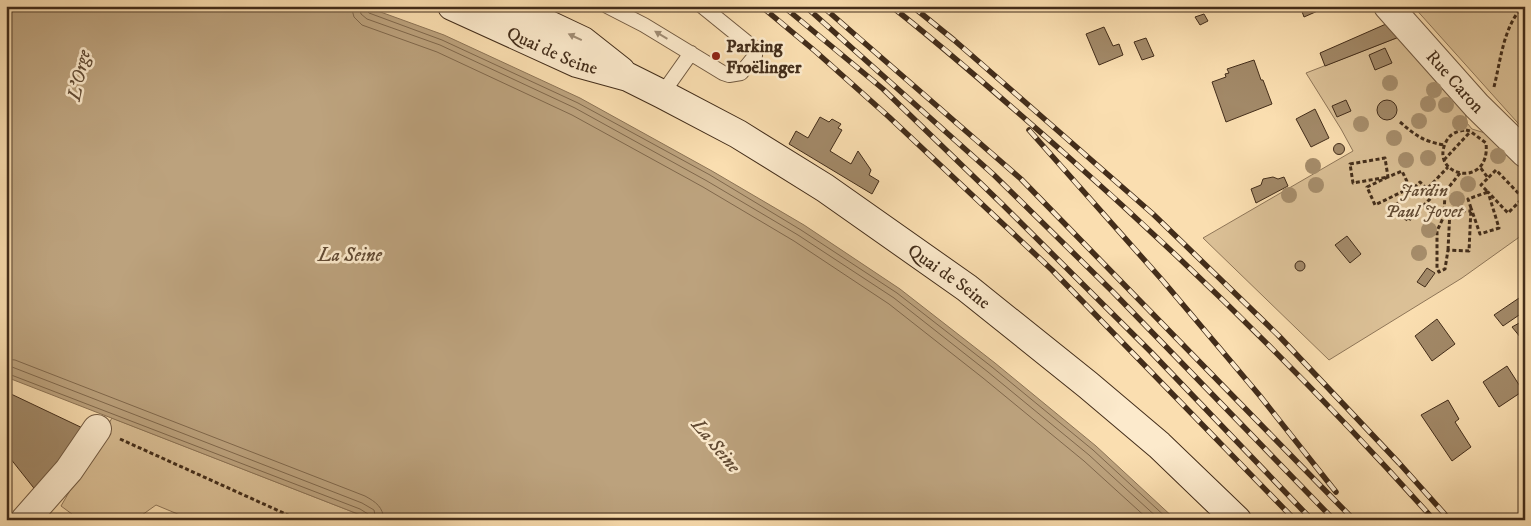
<svg xmlns="http://www.w3.org/2000/svg" width="1531" height="526" font-family="'IM FELL DW Pica',serif">
	<style>
		.green { fill: #dbc096; stroke: #8f7658 }
		.water { fill: #bca27d; stroke: #8c7355 }
		.lines { fill: none; stroke-linecap: round; stroke-linejoin: round }
		.shore { stroke: #80684c; stroke-width: 1 }
		.building { fill: #a28968; stroke: #432d1a }
		.lane-casing { stroke: #715940; stroke-width: 16 }
		.street-casing { stroke: #715940; stroke-width: 30 }
		.secondary-casing { stroke: #432d1a; stroke-width: 30 }
		.path { stroke: #432d1a; stroke-width: 3; stroke-dasharray: 4 2.5; stroke-linecap: butt }
		.lane { stroke: #fceacc; stroke-width: 14 }
		.street { stroke: #fceacc; stroke-width: 28 }
		.secondary { stroke: #fceacc; stroke-width: 28 }
		.rail-casing { stroke: #432d1a; stroke-width: 5.5 }
		.rail { stroke: #fceacc; stroke-width: 4; stroke-dasharray: 11; stroke-linecap: butt }
		.tree { fill: #a68d6b }
		.oneway { fill: #a08c73 }
		.poi-dot { fill: #8f2418; stroke: #fceacc; stroke-width: 2 }
		.labels { text-anchor: middle; stroke-width: 5; stroke-linejoin: round; paint-order: stroke }
		.poi-label { font-size: 18px; font-weight: bold; fill: #432d1a; stroke: #fceacc; text-anchor: start }
		.street-label { font-size: 18px; fill: #432d1a; stroke: #fceacc }
		.park-label { font-size: 18px; font-style: italic; fill: #614a33; stroke: #fceacc }
		.water-label { font-size: 19px; font-style: italic; fill: #614a33; stroke: #fceacc }
	</style>
	<rect width="100%" height="100%" fill="#fadeb0"/>
	<filter id="stains"><feTurbulence type="fractalNoise" baseFrequency=".004" numOctaves="4"/><feColorMatrix values="0 0 0 0 .2 0 0 0 0 .09 0 0 0 0 .02 0 0 0 .5 -.17"/></filter>
	<radialGradient id="worn" r=".72"><stop offset=".6" stop-color="#630" stop-opacity="0"/><stop offset="1" stop-color="#630" stop-opacity=".3"/></radialGradient>
	<path class="green" d="M1413 6H1525V131Z
		M1399 37 1465 112 1467 123 1472 129 1485 133 1525 172V233L1462 278 1329 360 1203 238 1353 151 1341 129 1306 73Z
		M112 418 358 514 369 520H192L156 505 135 520H80L61 506Z"/>
	<path class="water" d="M6 6H364L444 35 580 98 712 171 804 225 900 289 995 363 1096 446 1176 520H369L358 514 6 377Z"/>
	<g class="lines">
		<path class="shore" d="M351 6 354 17 362 25 437 52 572 115 703 187 794 241 889 304 983 378 1084 461 1149 520
			M359 6 361 14 367 19 440 45 575 108 707 181 798 235 894 298 988 372 1089 455 1160 520
			M365 6 366 10 369 13 442 40 578 103 710 175 801 230 897 293 992 367 1093 450 1169 520
			M6 359 15 360 365 496C376 502 383 507 384 520
			M6 366 12 367 362 503 374 510 376 520
			M6 373 360 509 368 514 370 520"/>
	</g>
	<path class="building" d="M1300 6H1329L1304 17Z
		M1204 14 1208 21 1200 25 1195 17Z
		M1386 24 1399 37 1325 66 1320 53Z
		M1104 27 1113 46 1119 44 1123 55 1099 65 1086 34Z
		M1146 38 1154 56 1142 60 1134 42Z
		M1385 48 1392 63 1375 70 1369 55Z
		M1254 60 1261 80H1263L1272 104 1226 122 1212 82 1226 77 1225 74 1229 73 1227 69Z
		M1377 110a10 10 0 1 1 20 0a10 10 0 1 1-20 0Z
		M1346 100 1351 111 1337 117 1332 106Z
		M1315 109 1329 138 1311 147 1296 119Z
		M820 117 829 122 832 119 841 124 838 128 842 130 830 151 851 164 858 151 871 170 869 175 879 181 872 194 789 144 796 131 808 138Z
		M1333.5 149a5.5 5.5 0 1 1 11 0a5.5 5.5 0 1 1-11 0Z
		M1273 177 1278 179 1284 177 1288 186 1256 203 1251 189 1261 185 1263 179Z
		M1347 236 1361 254 1350 263 1335 245Z
		M1295 266a5 5 0 1 1 10 0a5 5 0 1 1-10 0Z
		M1427 268 1435 273 1425 287 1417 282Z
		M1525 294V311L1503 326 1494 315Z
		M1437 319 1455 344 1432 361 1415 336Z
		M1521 322 1525 327V343L1512 327Z
		M1507 366 1523 391 1499 407 1483 382Z
		M11 394 91 432 37 492 6 453Z
		M1448 400 1459 419 1455 422 1471 447 1452 461 1421 415Z"/>
	<g class="lines">
		<g class="lane-casing">
			<path id="lane" d="M607 6 644 25 723 73 729 75 741 73 755 56V49L702 6
				M662 94 691 53"/>
		</g>
		<g class="street-casing">
			<g id="street">
				<path id="s1" d="M1388 6 1477 106 1525 153"/>
				<path d="M25 520 69 470 97 429"/>
			</g>
		</g>
		<g class="secondary-casing">
			<g id="secondary">
				<path id="s2" d="M452 6 577 63 628 77 662 94 738 134 825 188 967 288 1088 385 1159 445 1237 520"/>
				<path d="M509 6 583 41 621 71"/>
			</g>
		</g>
		<path class="path" d="M1494 87C1501 59 1503 28 1523 6
			M1400 122C1416 136 1423 141 1444 145
			M1466 130 1470 131 1486 143C1491 189 1431 177 1445 144 1449 134 1456 131 1466 130Z
			M1444 160 1470 132
			M1460 173 1445 192 1444 216 1437 231V268L1439 272 1445 269 1448 250 1469 251 1471 208 1480 234 1499 228 1488 192 1508 213 1523 198 1496 170 1488 178 1480 167
			M1410 188 1375 205 1367 187 1388 177 1353 183 1350 164 1385 158 1388 177 1402 171 1411 190
			M1427 189 1433 196 1408 221 1395 206 1420 182 1427 189 1448 167
			M1471 208 1468 199 1488 192 1481 185 1488 178
			M1448 250 1450 210 1471 211
			M120 439 299 520"/>
		<use href="#lane" class="lane"/>
		<use href="#street" class="street"/>
		<use href="#secondary" class="secondary"/>
		<g class="rail-casing">
			<path id="rail" d="M761 6 815 51 889 117 1052 270 1295 520
				M783 6 883 89 1002 204 1151 352 1312 520
				M805 6 994 175 1113 292 1334 520
				M822 6 1021 179 1354 520
				M891 6C951 53 1007 103 1064 153 1194 268 1318 390 1434 520
				M912 6 954 40 1153 214 1278 335 1399 463 1450 520
				M1029 130 1163 281 1260 396 1336 492"/>
		</g>
		<use href="#rail" class="rail"/>
	</g>
	<g class="tree">
		<circle cx="1390" cy="83" r="8"/>
		<circle cx="1434" cy="90" r="8"/>
		<circle cx="1428" cy="104" r="8"/>
		<circle cx="1446" cy="105" r="8"/>
		<circle cx="1419" cy="121" r="8"/>
		<circle cx="1460" cy="123" r="8"/>
		<circle cx="1361" cy="124" r="8"/>
		<circle cx="1394" cy="138" r="8"/>
		<circle cx="1498" cy="156" r="8"/>
		<circle cx="1428" cy="158" r="8"/>
		<circle cx="1406" cy="160" r="8"/>
		<circle cx="1313" cy="166" r="8"/>
		<circle cx="1468" cy="184" r="8"/>
		<circle cx="1316" cy="185" r="8"/>
		<circle cx="1289" cy="195" r="8"/>
		<circle cx="1457" cy="199" r="8"/>
		<circle cx="1429" cy="230" r="8"/>
		<circle cx="1419" cy="253" r="8"/>
	</g>
	<defs><path id="oneway-solid" d="M-6-.8H1V-3.2L6.5 0L1 3.2V.8H-6Z" transform="scale(1.25)"/></defs>
	<g class="oneway">
		<use href="#oneway-solid" transform="translate(661 35) rotate(-149)"/>
		<use href="#oneway-solid" transform="translate(575 37) rotate(-155)"/>
	</g>
	<circle class="poi-dot" cx="716" cy="56" r="5"/>
	<g class="labels">
		<g class="poi-label">
			<text x="726" y="52">Parking<tspan x="726" dy="21">Froëlinger</tspan></text>
		</g>
		<g class="street-label">
			<text dy="6" stroke="none"><textPath href="#s2" startOffset="110">Quai de Seine</textPath></text>
			<text dy="6" stroke="none"><textPath href="#s1" startOffset="101">Rue Caron</textPath></text>
			<text dy="6" stroke="none"><textPath href="#s2" startOffset="569">Quai de Seine</textPath></text>
		</g>
		<g class="park-label">
			<text x="1424" y="196">Jardin<tspan x="1424" dy="21">Paul Jovet</tspan></text>
		</g>
		<g class="water-label">
			<text transform="translate(78 75) rotate(-78)" y="7">L'Orge</text>
			<text x="350" y="261">La Seine</text>
			<text transform="translate(717 445) rotate(50)" y="7">La Seine</text>
		</g>
	</g>
	<rect width="1531" height="526" fill="none" stroke="#fadeb0" stroke-width="25"/>
	<rect x="8" y="8" width="1516" height="511" fill="none" stroke="#432d1a" stroke-width="2.5"/>
	<rect x="12" y="12" width="1506" height="501" fill="none" stroke="#432d1a"/>
	<rect width="100%" height="100%" filter="url(#stains)"/>
	<rect width="100%" height="100%" fill="url(#worn)"/>
</svg>
